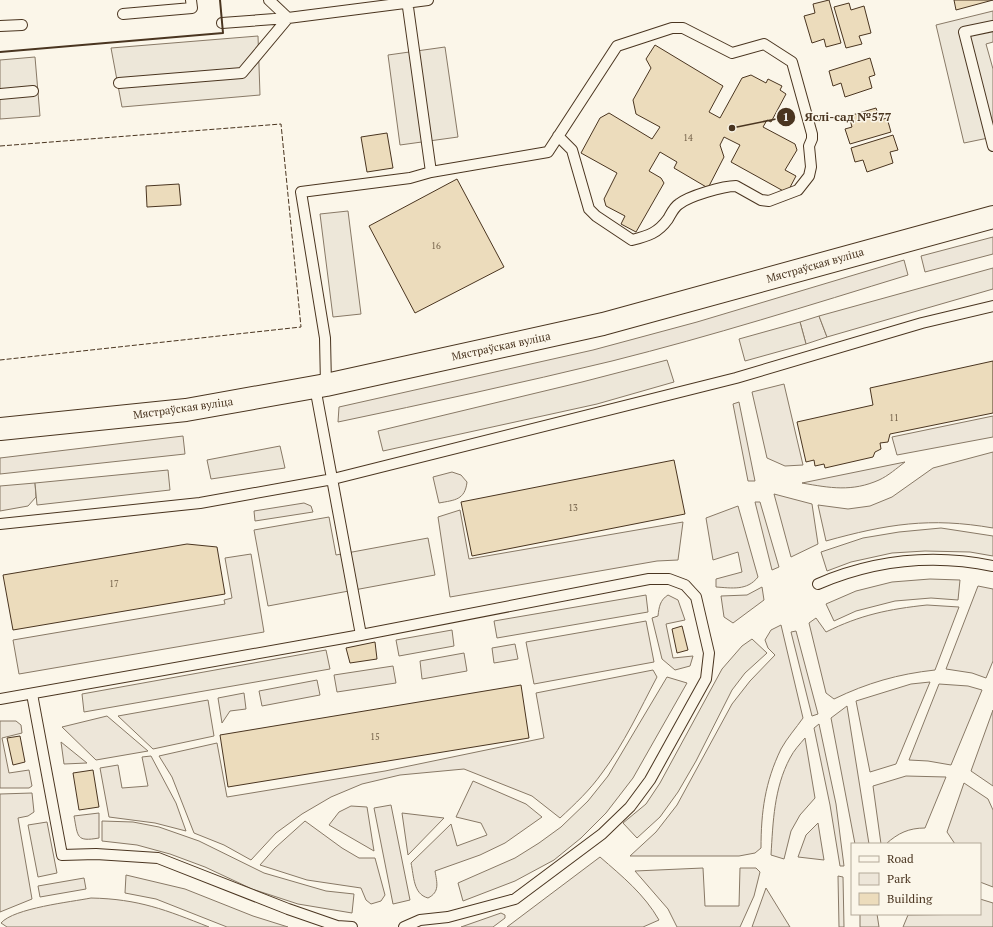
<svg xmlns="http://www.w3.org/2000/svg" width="993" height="927" font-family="'PT Serif',serif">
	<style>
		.green { fill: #ede6d9; stroke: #887966 }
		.parking { fill: #ede7d9; stroke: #887966 }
		.building { fill: #ecdcbc; stroke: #4a3520 }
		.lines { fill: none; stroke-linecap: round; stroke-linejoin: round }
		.service-casing { stroke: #4a3520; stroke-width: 12 }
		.tertiary-casing { stroke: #4a3520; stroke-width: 24 }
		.service { stroke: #fbf6e9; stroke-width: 10 }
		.tertiary { stroke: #fbf6e9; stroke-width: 22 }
		.fence { stroke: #4a3520; stroke-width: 1; stroke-dasharray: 5 2; stroke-linecap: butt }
		.wall { stroke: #4a3520; stroke-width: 2 }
		.labels { text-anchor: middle; stroke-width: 3; stroke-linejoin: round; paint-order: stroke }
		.number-label { font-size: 9px; fill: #725f47 }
		.street-label { font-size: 11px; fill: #4a3520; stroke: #fbf6e9 }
		.leader { fill: none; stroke: #4a3520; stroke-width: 1.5 }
		.callout-dot { fill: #4a3520; stroke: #fbf6e9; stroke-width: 1.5 }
		.mark-label { font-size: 12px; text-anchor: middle; font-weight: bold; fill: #fff }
		.callout-label { font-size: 12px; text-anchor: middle; font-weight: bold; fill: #4a3520; stroke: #fbf6e9; stroke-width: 3; stroke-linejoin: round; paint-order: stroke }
	</style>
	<rect width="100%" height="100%" fill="#fbf6e9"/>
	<path class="green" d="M993 237V254L925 272 921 256Z
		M904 260 908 275C810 305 712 336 612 361 521 383 429 403 338 422L339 407 593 350 697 322Z
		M819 316 827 337 806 344 800 322Z
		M784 384 803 465 785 466 767 458 752 392Z
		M739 402 755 481H748L733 404Z
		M993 416V437L897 455 892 437Z
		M183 436 185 454 0 474V458Z
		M993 452V528C930 517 887 524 826 541L818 505 848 509 870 506 892 497 933 468Z
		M905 462C897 468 888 476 879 480 852 492 830 488 802 483Z
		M452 472 461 475 467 482C465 500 455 500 439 503L433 477Z
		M35 483 36 497 28 506 0 511V486Z
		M774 494 812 504 818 544 791 557Z
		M755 502H760L779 567 772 570Z
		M304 503 311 506 313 512 255 521 254 511Z
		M738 506 758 577C747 591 732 588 716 587V579L742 572 738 552 713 560 706 518Z
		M460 510 469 559 683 522 678 560 657 561 450 597 438 517Z
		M251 554 264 632 19 674 13 640 225 604 224 600 232 598 225 558Z
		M978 586 993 589V661L986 678 972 673 946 669Z
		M762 587 764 600 733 623 724 617 721 596 747 595Z
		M668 595 678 600 685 620 666 624 673 658 693 656 690 666 675 670 662 659 652 618 658 616C659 607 660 600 668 595Z
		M927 605 959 607 935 670C898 674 867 683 834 699L826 693 809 623 816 618 826 632C860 615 889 609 927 605Z
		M646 621 654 662 534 684 526 642Z
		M781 625 803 718C796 728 787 738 781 749 765 782 761 812 761 848L755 853 739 856H630L656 832 677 805 732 704 750 681 775 655 768 648 765 640 771 630Z
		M796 631 818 714 812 716 791 632Z
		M515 644 518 659 494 663 492 648Z
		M464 653 467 671 422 679 420 661Z
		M393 666 396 683 337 692 334 675Z
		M653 670 657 677C640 709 624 744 602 773 590 790 575 804 560 818L532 796 464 769 400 775 362 784 331 797 302 814 276 833 251 860 224 845 194 833 172 777 159 756 217 743 227 797 385 771 544 738 536 693Z
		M317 680 320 695 262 706 259 691Z
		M930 682 896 764 870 772 856 701 911 684Z
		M939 684 968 686 982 690 951 765 928 761 909 760Z
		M244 693 246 709 230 711 222 723 218 698Z
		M208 700 214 736 153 749 118 716Z
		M847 706 869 844H855L831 718Z
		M993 710V786L971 771Z
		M107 716 148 751 96 760 62 727Z
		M0 721H16L21 725 22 733 2 738 9 773 29 770 32 786 29 788H0Z
		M819 724 836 804 844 866H840L830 805 814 728Z
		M805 738 815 798 800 815 791 831 784 859 771 855C773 822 774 788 790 758 794 750 800 744 805 738Z
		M61 742 87 763 64 764Z
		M151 756 176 803 186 831 155 823 109 817 100 768 118 765 122 788 148 786 142 757Z
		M906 776 946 777 925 828C909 828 898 833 886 844H881L873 786Z
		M473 781 526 804 542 817 505 843 480 855 435 871C437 883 440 892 428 898 413 894 414 876 411 863L451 824 457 846 487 835 481 823 456 817Z
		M964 783 988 799 993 810V887L980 882V844H955L947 832Z
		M32 793 34 812 28 816 18 818 32 899 0 912V794Z
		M391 805 410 900 393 904 374 808Z
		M351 806 367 807 374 851 329 825 339 812Z
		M99 813V838C76 842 78 837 74 816Z
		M402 813 444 818 408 855Z
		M305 821 342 848 359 858H375L385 895 381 901 371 904 366 900 361 888 307 880 260 865 275 848Z
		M818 823 824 860 798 857 806 835Z
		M600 857C623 877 644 894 659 920L643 927H507Z
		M703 868 705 906H739L740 868H756L760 872 754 896 740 927H677L668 909 635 871Z
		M838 876 843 877 844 927H839Z
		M84 878 86 889 40 897 38 886Z
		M766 888 790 927H752Z
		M91 898C139 899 166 910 209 927H7L1 923C14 908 71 902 91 898Z
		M980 899 993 903V927H903L908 915 980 914Z
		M501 913 505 915V918L493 927H461Z
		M860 914H877L879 927H860Z"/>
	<path class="parking" d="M993 11V42L986 44 993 69V137L964 143 936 25Z
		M258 36 260 95 122 107 111 48Z
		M445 47 458 137 400 145 388 55Z
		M35 57 40 116 0 119V60Z
		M348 211 361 314 333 317 320 214Z
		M993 268V289L827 337 819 316Z
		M800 322 806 344 745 361 739 339Z
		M667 360 674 382 597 404 383 451 378 431 582 382Z
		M280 446 285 468 211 479 207 460Z
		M168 470 170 490 37 505 35 483Z
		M329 517 336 555 428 538 435 575 268 606 254 530Z
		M941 528 993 536V556L970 552 925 551 892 553 851 562 827 571 821 552 863 538 899 532Z
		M930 579 960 580 958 600 931 598 895 601 856 611 834 621 826 604 856 591 892 582Z
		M646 595 648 612 497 638 494 621Z
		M452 630 454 646 399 656 396 640Z
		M752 639 767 653 745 673 732 690 696 761 678 792 660 817 637 838 623 823 646 804 660 783 722 669 742 646Z
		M326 650 330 669 84 712 82 694Z
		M667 677 687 683 633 778 606 813 581 838 554 860 515 881 463 901 458 883 515 858 539 843 561 827 588 801 608 776Z
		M102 821 133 822 159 827 199 841 264 873 326 891 354 894 352 913 298 904 252 889 205 867 170 854 137 845 102 841Z
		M47 822 57 873 38 877 28 825Z
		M126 875 185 889 253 916 288 927H227L156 899 125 893Z"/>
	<path class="building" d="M829 0 841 43 826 47 824 39 812 43 804 16 815 13 813 4Z
		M954 0H993L956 10Z
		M849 3 851 10 864 6 871 33 859 36 862 44 846 48 834 7Z
		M655 45 723 86 709 112 720 118 742 78 751 75 766 83 768 79 782 86 780 90 786 94 771 122 767 120 763 127 795 144 797 150 785 170 796 176 787 193 731 162 740 145 724 137 720 145 724 157 708 188 674 168 677 162 660 152 649 171 661 178 664 183 636 232 621 224 625 216 606 206 604 199 617 173 581 153 600 118 609 113 652 139 660 127 636 114 633 100 651 68 646 59Z
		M870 58 875 75 869 77 872 88 845 97 841 83 833 86 829 71Z
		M876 108 880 120 887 118 891 132 850 144 845 129 852 127 849 116Z
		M387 133 393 168 367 172 361 137Z
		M893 135 898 150 890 152 893 163 867 172 863 160 855 162 851 148Z
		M457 179 504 267 415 313 369 226Z
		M179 184 181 205 147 207 146 186Z
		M993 361V413L890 434 888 442 880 443 881 449 875 452 873 457 825 468 824 464 815 466 814 460 806 462 797 422 873 405 870 388Z
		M674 460 685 514 472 556 461 502Z
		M187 544 217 547 225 594 13 630 3 575Z
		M682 626 688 650 677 653 672 629Z
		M375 642 377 659 350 663 346 648Z
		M521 685 529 738 228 787 220 735Z
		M20 736 25 762 13 765 7 738Z
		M93 770 99 807 79 810 73 773Z"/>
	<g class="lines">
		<g class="service-casing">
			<path id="service" d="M123 14 192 8 191 0
				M222 23 288 18 428 0
				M0 26 22 25
				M993 26 964 32 993 146
				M119 83 242 73 288 18 269 0
				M0 94 33 91
				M431 172 548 152 617 46 672 28H683L732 53 764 44 792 62 812 134V139L809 146 811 167 809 176 798 190 769 201 761 200 736 186C723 186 689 196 679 204 674 207 671 214 668 219 658 233 648 236 632 240L596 216 589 209 572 150 558 136
				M326 385 325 338 301 192 410 178 431 172 407 0
				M315 387 361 635
				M0 524 200 503 333 479 736 378 922 323 993 306
				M818 584C874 560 934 554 993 566
				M32 694 62 855 96 854 158 858 288 909 337 926 352 927
				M0 699 361 635 649 579H669L685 585 696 597 709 653 706 679 650 780 630 807 602 834 515 899 448 917 420 920 404 927"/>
		</g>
		<g class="tertiary-casing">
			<path id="tertiary" d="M0 429 186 410 326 385 603 324 993 217"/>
		</g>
		<use href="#service" class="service"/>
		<use href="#tertiary" class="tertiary"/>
		<path class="fence" d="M0 146 281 124 301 327 0 360"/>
		<path class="wall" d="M0 52 223 33 220 0"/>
	</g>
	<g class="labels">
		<g class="number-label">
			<text x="688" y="141">14</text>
			<text x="436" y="249">16</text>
			<text x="894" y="421">11</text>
			<text x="573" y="511">13</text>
			<text x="114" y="587">17</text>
			<text x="375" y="740">15</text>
		</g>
		<g class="street-label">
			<text transform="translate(815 265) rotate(-16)" y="4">Мястраўская вуліца</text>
			<text transform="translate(501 346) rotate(-12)" y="4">Мястраўская вуліца</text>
			<text transform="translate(183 408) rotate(-8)" y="4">Мястраўская вуліца</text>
		</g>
	</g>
	<path class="leader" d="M732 128L786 117"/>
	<g class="callout-dot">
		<circle cx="732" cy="128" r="4"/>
		<circle cx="786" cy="117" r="10"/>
	</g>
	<g class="mark-label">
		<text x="786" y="121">1</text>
	</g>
	<g class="callout-label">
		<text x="848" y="121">Яслі-сад №577</text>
	</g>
	<rect x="851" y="843" width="130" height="72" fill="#fbf6e9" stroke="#b4a999"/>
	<rect x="859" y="856" width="20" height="6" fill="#fbf6e9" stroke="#b4a999"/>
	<text x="887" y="863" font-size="12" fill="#4a3520">Road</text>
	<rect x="859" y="873" width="20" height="12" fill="#ede6d9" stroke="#b4a999"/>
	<text x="887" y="883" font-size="12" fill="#4a3520">Park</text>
	<rect x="859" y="893" width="20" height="12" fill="#ecdcbc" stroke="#b4a999"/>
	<text x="887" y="903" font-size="12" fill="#4a3520">Building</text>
</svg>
